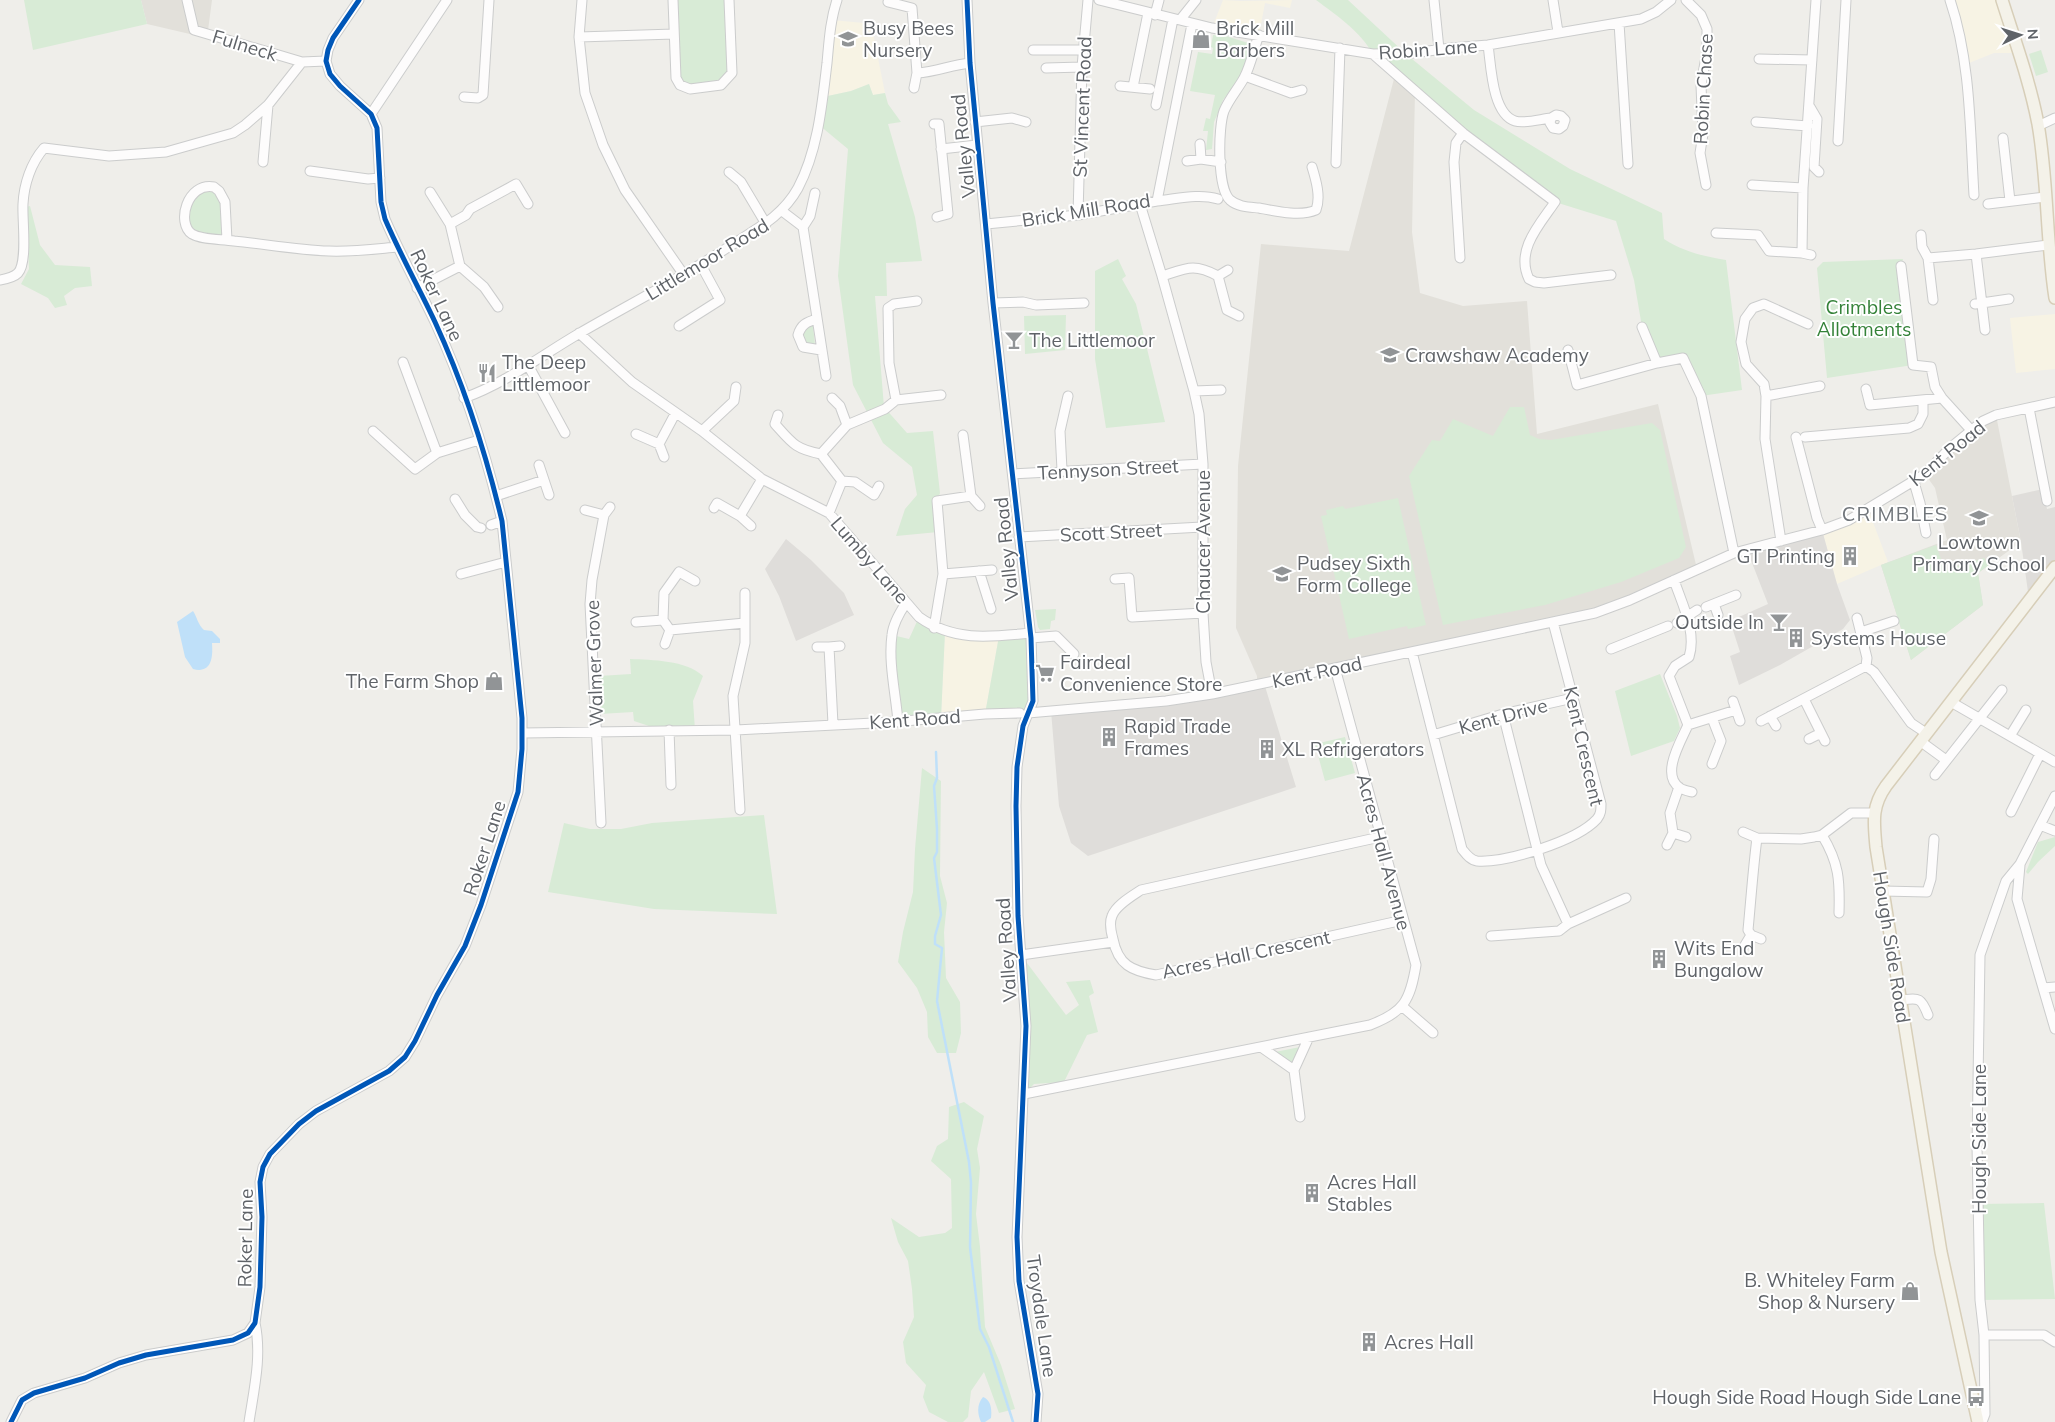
<svg xmlns="http://www.w3.org/2000/svg" width="2055" height="1422" font-family="Mulish,sans-serif">
	<style>
		.commercial { fill: #f7f3e4 }
		.industrial { fill: #dfddda }
		.education { fill: #e2e0da }
		.green { fill: #d8ebd6 }
		.water { fill: #bfe0f9 }
		.lines { fill: none; stroke-linecap: round; stroke-linejoin: round }
		.stream { stroke: #bfe0f9; stroke-width: 2.5 }
		.minor-casing { stroke: #cbcccc; stroke-width: 11 }
		.major-casing { stroke: #d7ceb8; stroke-width: 14 }
		.minor { stroke: #fdfcfc; stroke-width: 9 }
		.major { stroke: #f4f2e9; stroke-width: 11 }
		.cycleway-casing { stroke: #fff; stroke-width: 8 }
		.cycleway { stroke: #0057b8; stroke-width: 5 }
		.labels { text-anchor: middle; stroke-width: 4; stroke-linejoin: round; paint-order: stroke }
		.poi-label { font-size: 19px; fill: #5f6368; stroke: #fff; text-anchor: start }
		.street-label { font-size: 19px; fill: #5f6368; stroke: #fff }
		.park-label { font-size: 19px; fill: #348238; stroke: #fff }
		.neighbourhood-label { font-size: 20px; letter-spacing: 1px; fill: #70757a; stroke: #fff }
	</style>
	<rect width="100%" height="100%" fill="#efeeea"/>
	<path class="commercial" d="M1223 0 1241 1 1292 0 1290 8 1265 3 1259 35 1212 28Z
		M1950 0H2002L2019 53H1994L1964 65Z
		M832 20 864 23 873 33 885 93 873 95 869 84 851 91 823 97Z
		M2055 314V369L2016 373 2010 318Z
		M1868 509 1888 562 1837 584 1822 530Z
		M945 632 999 636 985 714 941 718Z"/>
	<path class="industrial" d="M2043 489 2047 509 2055 507V567L2029 599 2021 542 2012 496Z
		M1822 530 1837 584 1850 620 1843 629 1780 665 1739 685 1730 656 1740 652 1730 621 1768 604 1747 550Z
		M786 539 811 560 844 593 854 615 796 641 779 596 765 569Z
		M1264 683 1296 787 1088 856 1071 843 1059 806 1051 711 1166 701Z"/>
	<path class="education" d="M141 0H212L207 38 147 24Z
		M1395 75 1415 92 1412 232 1420 293 1463 306 1527 301 1537 434 1658 404 1697 569 1595 613 1257 685V676L1236 628 1238 466 1261 244 1349 251Z
		M1996 415 2021 542 1978 573 1983 605 1911 660 1881 565 1947 540 1935 488 1925 474Z"/>
	<path class="green" d="M24 0H141L147 24 33 50Z
		M673 0H729L732 73 721 85H680Z
		M1316 0H1348L1406 54 1474 110 1570 169 1662 213 1664 239C1684 252 1703 256 1726 260L1742 390 1701 396 1683 358 1657 363 1642 327 1634 280 1616 221 1555 202 1463 133 1373 54C1360 31 1336 15 1316 0Z
		M1213 35 1226 36 1248 43 1250 48 1240 77 1223 100 1220 108 1214 122 1212 149 1206 150 1208 131H1203L1206 118 1210 119 1215 95 1190 91 1198 52 1212 54 1213 48 1211 47Z
		M2041 50 2048 72 2036 76 2029 54Z
		M869 84 873 95 885 93 888 104 901 122 888 124 915 217 922 261 886 263 887 296H875L884 407 907 433 933 431 940 493 937 501 938 532 896 536 905 509 917 495 912 467 883 443 853 385 838 276 848 149 819 125 823 97 851 91Z
		M197 189 219 191 227 240 191 233 186 210Z
		M30 206 40 245 55 265 90 267 92 286 75 288 64 296 67 305 55 308 48 298 21 284 29 269 26 207Z
		M1118 259 1126 276 1122 279 1136 304 1165 422 1106 428 1095 359V271Z
		M1903 259 1901 266 1913 365 1827 378 1817 268 1823 262Z
		M1066 315 1065 350 1025 354 1024 316Z
		M813 325 815 345 806 344 802 336 805 328Z
		M1510 407H1524L1530 435 1539 439 1551 440 1652 423 1660 430 1686 547 1679 558 1621 582 1545 605 1443 625 1409 476 1432 440 1440 441 1453 419 1493 436Z
		M1398 498 1426 625 1408 629 1407 626 1349 639 1321 516 1327 515 1326 510 1343 506 1345 509Z
		M1936 545 1945 570 1984 558 1989 565 1978 573 1983 605 1911 660 1881 565Z
		M1056 609 1055 620 1051 621 1050 629 1040 630 1038 627 1035 610Z
		M919 617 945 632 941 718 898 722 892 635 909 639Z
		M1030 633 1033 701 1028 713 985 714 999 636Z
		M630 659C652 660 686 660 703 676L693 701 695 730H661L634 721 633 712 600 714 599 676 631 674Z
		M1660 674 1677 716 1680 728 1674 741 1631 756 1615 691Z
		M1345 737 1355 773 1325 781 1315 744Z
		M922 768 941 781 940 876 947 903 944 932 946 978 960 1002 961 1033 956 1053H937L928 1037 927 1012 917 988 898 962 903 932 913 892 915 849Z
		M764 815 777 914 654 909 548 892 564 823 590 829H621L652 823Z
		M2055 837V846L2038 862 2028 874 2026 872 2038 842Z
		M1021 955 1066 1015 1079 1005 1066 982 1090 980 1094 993 1089 996 1098 1032 1087 1035 1064 1082 1034 1084 1024 1094Z
		M1300 1047 1292 1065 1275 1052Z
		M964 1102 984 1116 977 1149 980 1168 976 1214 980 1247 985 1327 1001 1365 1015 1409 999 1413 984 1372 971 1391 968 1417 963 1422H948L929 1412 923 1397 926 1385 906 1363 903 1342 914 1317 912 1289 908 1261 898 1242 891 1218 919 1237 945 1233 952 1228 951 1179 931 1161 937 1146 948 1139 949 1107Z
		M2044 1203 2055 1299 1980 1300 1978 1204Z"/>
	<path class="water" d="M193 611C197 617 198 625 204 630L212 631 220 639V643H212C213 657 212 674 193 669L185 657 177 622Z
		M983 1397C991 1400 992 1409 991 1418L985 1422H981C977 1413 977 1404 983 1397Z"/>
	<g class="lines">
		<path class="stream" d="M936 752 937 778 934 786 937 829V852L934 858 941 915 935 936V944L942 948 937 1001 969 1162 971 1183 970 1247 980 1329 989 1347 1013 1422"/>
		<g class="minor-casing">
			<path id="minor" d="M187 0 194 30 302 62 326 61
				M582 0 579 37 585 93 603 145 625 190 684 275
				M673 0 676 78 680 85 690 89 721 85 732 73 729 0
				M967 0 970 63 993 303 1031 638 1033 701 1023 726 1017 767 1016 806 1018 916 1026 1026 1017 1237 1019 1281 1038 1394 1036 1422
				M1099 0 1212 28 1373 54 1413 53 1451 48 1488 45 1641 19 1656 12 1671 0
				M1434 0 1439 49
				M1553 0 1558 32
				M1686 0 1701 15 1707 29V51L1701 85 1703 134 1700 153 1706 185
				M1950 0C1971 62 1970 131 1974 195
				M888 2 912 8 917 73C937 72 950 65 970 63
				M1155 15 1159 0
				M1180 20 1196 0
				M1619 23 1628 164
				M1259 35C1254 48 1251 65 1244 78 1238 89 1229 99 1224 111 1218 127 1217 188 1230 200 1238 207 1249 207 1259 208 1275 211 1300 217 1316 210 1321 197 1316 180 1312 167
				M579 37 674 34
				M1488 45C1491 65 1492 114 1515 121 1525 124 1541 119 1551 118L1550 123 1553 128 1559 129 1563 126 1565 120 1561 116 1556 115 1551 118
				M1033 50H1083
				M1373 54 1463 133 1456 143 1454 162 1460 258
				M1759 59 1812 60
				M1046 68 1082 67
				M1245 76 1291 93 1302 90
				M1120 86 1150 89
				M1133 87 1148 13
				M914 88 917 73
				M464 97 478 98 483 95 489 0
				M1156 105 1173 19
				M1810 107 1817 119 1814 167 1819 172
				M371 114 447 0
				M975 122 1012 118 1026 122
				M1756 122 1808 126
				M934 124H939L948 214 937 217
				M2038 126 2055 118
				M1463 133 1555 202C1540 224 1515 250 1529 279L1535 282 1544 283 1611 275
				M2003 138 2010 201
				M1838 141 1846 0
				M1200 144 1201 159
				M941 149 977 145
				M1187 161 1201 159 1221 162
				M263 162 268 105
				M1336 163 1340 48
				M310 171 368 179 380 178
				M729 172 741 182 766 224
				M1752 185 1803 188
				M430 192 450 224 460 266 484 287 498 307
				M1157 201C1177 199 1199 193 1218 199
				M1140 204 1162 276 1194 391 1199 414 1203 464V613L1206 662 1212 694
				M1988 204 2045 197
				M782 211 803 227 826 376
				M1078 215 1082 67 1088 0
				M450 224 466 215 470 209 516 184 528 204
				M986 224 1078 215 1157 201 1192 24
				M803 227 810 216 815 193
				M1716 233 1758 235 1769 251 1802 253
				M1921 235 1922 247 1928 258 1976 254 2048 245
				M227 240 225 202 219 191 214 187C187 182 176 223 192 234 202 240 222 239 234 241 265 244 297 250 329 251 352 252 375 249 397 247
				M1976 254 1985 330
				M1811 255 1802 253 1803 188 1816 0
				M1928 258 1933 300
				M1901 266 1913 365 1931 367 1935 387 1942 398
				M1162 276C1187 268 1194 263 1218 276L1227 310 1239 316
				M1218 276 1228 270
				M0 280C6 279 14 277 18 273 28 262 22 219 23 204 24 184 31 163 44 148L109 156 166 152 233 133 245 125 268 105 302 62
				M417 288 460 266
				M993 303 1023 302 1036 305 1084 303
				M1975 304 2009 299
				M817 319C806 322 801 325 798 335L803 347 821 350
				M679 326 720 300 701 265
				M1642 327 1657 363
				M579 333 632 382 702 431 762 479 829 513 919 617C954 642 991 637 1030 633
				M1568 350 1577 385 1657 363 1683 358 1701 396 1734 553
				M403 362 437 453
				M528 365 565 433
				M1866 389 1870 405 1942 398 1971 430
				M1194 391 1221 390
				M1766 396 1820 386
				M464 398C506 383 542 355 580 333 630 304 681 278 730 246 756 229 782 217 798 188 818 150 822 105 827 63 829 42 830 21 837 0
				M832 398 840 406 847 425
				M896 400 889 363 888 308 894 304 917 301
				M2029 408 2047 501
				M778 415 775 424C792 443 795 449 821 454L842 481 829 513
				M373 431 415 469 437 453 479 440
				M702 431 734 401 736 387
				M636 434 659 444 675 414
				M1796 437 1817 518 1822 530
				M1805 437 1909 428 1918 424 1923 414V401
				M659 444 664 457
				M821 454 847 425 885 409 896 400 941 395
				M1062 470 1060 431 1068 396
				M1013 474 1203 464
				M544 480 549 495
				M842 481 855 482 874 495 879 486
				M1914 482 1920 503 1926 533
				M496 496 544 480 539 465
				M971 496 980 506
				M455 499 465 515 477 527 481 528
				M714 508 717 503 740 516 762 479
				M585 510 604 515
				M740 516 751 526
				M491 525 502 521
				M1019 537 1202 527
				M1781 541 1765 439 1766 396 1764 384 1746 364 1741 342 1745 319 1753 308 1764 304 1808 324
				M979 571 991 609
				M461 574 506 562
				M943 574 992 570
				M1115 579 1129 578 1132 617 1203 613
				M1674 580C1682 604 1697 632 1689 657L1675 666 1669 676 1688 725C1681 741 1660 775 1680 788 1683 790 1688 791 1692 792
				M695 581 679 572 664 593 663 620 670 630 745 623
				M1714 604 1718 615
				M1706 607 1736 595
				M1857 618 1867 658 1866 666
				M636 622 663 620
				M1677 623 1697 610
				M934 628 943 574 937 501 971 496 963 435
				M1861 632 1894 621
				M1031 638 1056 636 1074 654
				M665 644 670 630
				M817 647H829
				M1611 649 1668 626
				M1412 652 1462 849C1466 854 1470 860 1477 861 1506 863 1577 841 1597 819 1601 814 1601 810 1601 804L1553 622
				M1804 699 1825 741
				M1733 701 1740 721
				M1951 702 2055 762
				M1028 713 1166 701 1212 694 1595 613 1630 600 1734 553 1822 530 1849 520 1925 474 1950 448 1983 421 1996 415 2055 402
				M1503 714 1541 865 1568 924
				M1770 716 1776 726
				M1761 721 1866 666 1874 672 1911 723 1926 733
				M898 722C896 695 888 662 892 635 893 623 900 612 906 603
				M833 724 829 647 840 646
				M1688 725 1736 710
				M669 730 671 785
				M523 733 736 730 893 722 985 714 1020 713
				M1433 735 1503 714 1573 698
				M2010 736 2026 710
				M1809 739 1821 733
				M1920 741 1946 760
				M1712 764 1721 741 1712 718
				M1935 775 2002 690
				M1679 787 1670 813 1673 833 1686 837
				M740 810 733 696 745 643V593
				M2011 812 2040 754
				M601 823 590 604 592 580 604 515 610 507
				M2040 825 2055 831
				M1743 832 1757 838
				M1822 835C1839 863 1840 880 1839 913
				M1380 837 1141 890C1132 896 1116 905 1112 916 1109 923 1111 932 1113 939 1118 965 1132 971 1156 975L1403 920
				M1667 845 1673 833
				M2020 865 2017 899 2055 1029
				M1883 891 1927 892 1931 879 1934 839
				M1491 936 1559 931 1568 924 1626 898
				M1761 939 1751 935 1748 930C1751 899 1753 869 1757 838L1801 839 1814 837 1822 835 1851 813H1874
				M1745 945 1751 935
				M1021 955 1113 942
				M2043 988 2055 987
				M1901 1000C1919 998 1921 997 1928 1015
				M1403 1007 1433 1033
				M1261 1047 1294 1070
				M1024 1094 1370 1025C1404 1012 1410 1001 1416 965L1335 668
				M1300 1117 1294 1070 1309 1037
				M1984 1335H2044L2055 1342
				M11 1422 22 1400 34 1393 85 1378 119 1363 146 1355 233 1340 248 1333 255 1323 260 1287 262 1217 260 1182 263 1167 270 1154 299 1124 316 1111 389 1071 405 1057 415 1041 437 995 465 946 481 905 518 792 522 749V718L502 521C486 454 464 385 435 322 419 288 400 254 385 219L381 202 377 128 371 114 340 86 330 74 326 61 328 50 333 38 359 0
				M249 1422C254 1389 262 1356 255 1323
				M1982 1422 1985 1414 1984 1335 1980 1300 1977 1146 1980 955 2006 881 2020 864 2055 796"/>
		</g>
		<g class="major-casing">
			<path id="major" d="M2002 0C2015 41 2030 82 2038 124 2048 181 2046 240 2055 298
				M1978 1422 1941 1252 1876 847C1874 823 1871 807 1886 786L2055 567"/>
		</g>
		<use href="#minor" class="minor"/>
		<use href="#major" class="major"/>
		<g class="cycleway-casing">
			<path id="cycleway" d="M967 0 970 63 993 303 1031 638 1033 701 1023 726 1017 767 1016 806 1018 916 1026 1026 1017 1237 1019 1281 1038 1394 1036 1422
				M11 1422 22 1400 34 1393 85 1378 119 1363 146 1355 233 1340 248 1333 255 1323 260 1287 262 1217 260 1182 263 1167 270 1154 299 1124 316 1111 389 1071 405 1057 415 1041 437 995 465 946 481 905 518 792 522 749V718L502 521C486 454 464 385 435 322 419 288 400 254 385 219L381 202 377 128 371 114 340 86 330 74 326 61 328 50 333 38 359 0"/>
		</g>
		<use href="#cycleway" class="cycleway"/>
	</g>
	<defs>
		<g id="school-bare" transform="scale(1.5)"><path d="M0-5L7-2L0 1L-7-2ZM-4 1L0 2.5L4 1V4Q0 6-4 4Z" fill="#919496" stroke="#fff" stroke-width="2.5" paint-order="stroke"/></g>
		<g id="shop-bare" transform="scale(1.5)"><path d="M-5-2.5h2.3a2.7 3.5 0 0 1 5.4 0H5L5.5 6h-11ZM-1.5-2.5h3a1.5 2.3 0 0 0-3 0Z" fill="#919496" stroke="#fff" stroke-width="2.5" paint-order="stroke"/></g>
		<g id="bar-bare" transform="scale(1.5)"><path d="M-6-5H6L.8 .8V4.5H3.5V6h-7V4.5H-.8V.8Z" fill="#919496" stroke="#fff" stroke-width="2.5" paint-order="stroke"/></g>
		<g id="restaurant-bare" transform="scale(1.5)"><path d="M-5-6h1v4h1v-4h1v4h1v-4h1v5L-1.5 .5V6h-2V.5L-5-1ZM5-6V6H3V1.5H1.5Q1.5-4 5-6Z" fill="#919496" stroke="#fff" stroke-width="2.5" paint-order="stroke"/></g>
		<g id="building-bare" transform="scale(1.5)"><path d="M-4-6H4V6H1V3H-1V6H-4ZM-2.5-4.3h1.7v1.8h-1.7ZM.8-4.3h1.7v1.8H.8ZM-2.5-1h1.7V.8h-1.7ZM.8-1h1.7V.8H.8Z" fill="#919496" stroke="#fff" stroke-width="2.5" paint-order="stroke"/></g>
		<g id="university-bare" transform="scale(1.5)"><path d="M0-5L7-2L0 1L-7-2ZM-4 1L0 2.5L4 1V4Q0 6-4 4Z" fill="#919496" stroke="#fff" stroke-width="2.5" paint-order="stroke"/></g>
		<g id="supermarket-bare" transform="scale(1.5)"><path d="M-6-5.5h2.5l.6 2H6L4.5 2H-2.5L-4.4-4H-6ZM-1.5 3.2a1.3 1.3 0 1 0 .1 0ZM3 3.2a1.3 1.3 0 1 0 .1 0Z" fill="#919496" stroke="#fff" stroke-width="2.5" paint-order="stroke"/></g>
		<g id="bus-bare" transform="scale(1.5)"><path d="M-5-6H5V4H4V6H2V4H-2V6H-4V4H-5ZM-3.5-4V0h7V-4ZM-3.5 1.2v1.5H-2V1.2ZM2 1.2v1.5H3.5V1.2Z" fill="#919496" stroke="#fff" stroke-width="2.5" paint-order="stroke"/></g>
	</defs>
	<g fill-rule="evenodd">
		<use href="#school-bare" x="848" y="39"/>
		<use href="#shop-bare" x="1201" y="39"/>
		<use href="#bar-bare" x="1014" y="340"/>
		<use href="#school-bare" x="1390" y="355"/>
		<use href="#restaurant-bare" x="487" y="373"/>
		<use href="#school-bare" x="1979" y="518"/>
		<use href="#building-bare" x="1850" y="556"/>
		<use href="#university-bare" x="1282" y="574"/>
		<use href="#bar-bare" x="1779" y="622"/>
		<use href="#building-bare" x="1796" y="638"/>
		<use href="#supermarket-bare" x="1045" y="673"/>
		<use href="#shop-bare" x="494" y="681"/>
		<use href="#building-bare" x="1109" y="737"/>
		<use href="#building-bare" x="1267" y="749"/>
		<use href="#building-bare" x="1659" y="959"/>
		<use href="#building-bare" x="1312" y="1193"/>
		<use href="#shop-bare" x="1910" y="1291"/>
		<use href="#building-bare" x="1369" y="1342"/>
		<use href="#bus-bare" x="1976" y="1397"/>
	</g>
	<g class="labels">
		<g class="poi-label">
			<text x="863" y="35">Busy Bees<tspan x="863" dy="22">Nursery</tspan></text>
			<text x="1216" y="35">Brick Mill<tspan x="1216" dy="22">Barbers</tspan></text>
			<text x="1029" y="347">The Littlemoor</text>
			<text x="1405" y="362">Crawshaw Academy</text>
			<text x="502" y="369">The Deep<tspan x="502" dy="22">Littlemoor</tspan></text>
			<text x="1979" y="549" text-anchor="middle">Lowtown<tspan x="1979" dy="22">Primary School</tspan></text>
			<text x="1835" y="563" text-anchor="end">GT Printing</text>
			<text x="1297" y="570">Pudsey Sixth<tspan x="1297" dy="22">Form College</tspan></text>
			<text x="1764" y="629" text-anchor="end">Outside In</text>
			<text x="1811" y="645">Systems House</text>
			<text x="1060" y="669">Fairdeal<tspan x="1060" dy="22">Convenience Store</tspan></text>
			<text x="479" y="688" text-anchor="end">The Farm Shop</text>
			<text x="1124" y="733">Rapid Trade<tspan x="1124" dy="22">Frames</tspan></text>
			<text x="1282" y="756">XL Refrigerators</text>
			<text x="1674" y="955">Wits End<tspan x="1674" dy="22">Bungalow</tspan></text>
			<text x="1327" y="1189">Acres Hall<tspan x="1327" dy="22">Stables</tspan></text>
			<text x="1895" y="1287" text-anchor="end">B. Whiteley Farm<tspan x="1895" dy="22">Shop &amp; Nursery</tspan></text>
			<text x="1384" y="1349">Acres Hall</text>
			<text x="1961" y="1404" text-anchor="end">Hough Side Road Hough Side Lane</text>
		</g>
		<g class="street-label">
			<text transform="translate(245 45) rotate(17)" y="7">Fulneck</text>
			<text transform="translate(1428 49) rotate(-4)" y="7">Robin Lane</text>
			<text transform="translate(1703 89) rotate(-87)" y="7">Robin Chase</text>
			<text transform="translate(1082 107) rotate(-88)" y="7">St Vincent Road</text>
			<text transform="translate(963 146) rotate(-96)" y="7">Valley Road</text>
			<text transform="translate(1086 210) rotate(-9)" y="7">Brick Mill Road</text>
			<text transform="translate(707 259) rotate(-31)" y="7">Littlemoor Road</text>
			<text transform="translate(437 295) rotate(65)" y="7">Roker Lane</text>
			<text transform="translate(1947 453) rotate(-39)" y="7">Kent Road</text>
			<text transform="translate(1108 469) rotate(-3)" y="7">Tennyson Street</text>
			<text transform="translate(1111 532) rotate(-3)" y="7">Scott Street</text>
			<text transform="translate(1203 542) rotate(-90)" y="7">Chaucer Avenue</text>
			<text transform="translate(1006 549) rotate(-96)" y="7">Valley Road</text>
			<text transform="translate(870 560) rotate(49)" y="7">Lumby Lane</text>
			<text transform="translate(594 663) rotate(-92)" y="7">Walmer Grove</text>
			<text transform="translate(1317 672) rotate(-12)" y="7">Kent Road</text>
			<text transform="translate(1503 716) rotate(-15)" y="7">Kent Drive</text>
			<text transform="translate(915 719) rotate(-4)" y="7">Kent Road</text>
			<text transform="translate(1584 746) rotate(77)" y="7">Kent Crescent</text>
			<text transform="translate(484 848) rotate(-72)" y="7">Roker Lane</text>
			<text transform="translate(1384 852) rotate(75)" y="7">Acres Hall Avenue</text>
			<text transform="translate(1892 947) rotate(81)" y="7">Hough Side Road</text>
			<text transform="translate(1006 950) rotate(-94)" y="7">Valley Road</text>
			<text transform="translate(1246 954) rotate(-12)" y="7">Acres Hall Crescent</text>
			<text transform="translate(1979 1139) rotate(-90)" y="7">Hough Side Lane</text>
			<text transform="translate(245 1238) rotate(-89)" y="7">Roker Lane</text>
			<text transform="translate(1042 1316) rotate(82)" y="7">Troydale Lane</text>
		</g>
		<g class="park-label">
			<text x="1864" y="314">Crimbles<tspan x="1864" dy="22">Allotments</tspan></text>
		</g>
		<g class="neighbourhood-label">
			<text x="1895" y="521">CRIMBLES</text>
		</g>
	</g>
	<g transform="translate(2020 35) rotate(86)" stroke="#ffffff" stroke-width="4" paint-order="stroke">
	<path d="M0-4L9 19L0 12L-9 19Z" fill="#5f6368"/>
	<text y="-8" font-size="14" font-weight="bold" text-anchor="middle" fill="#5f6368">N</text>
	</g>
</svg>
